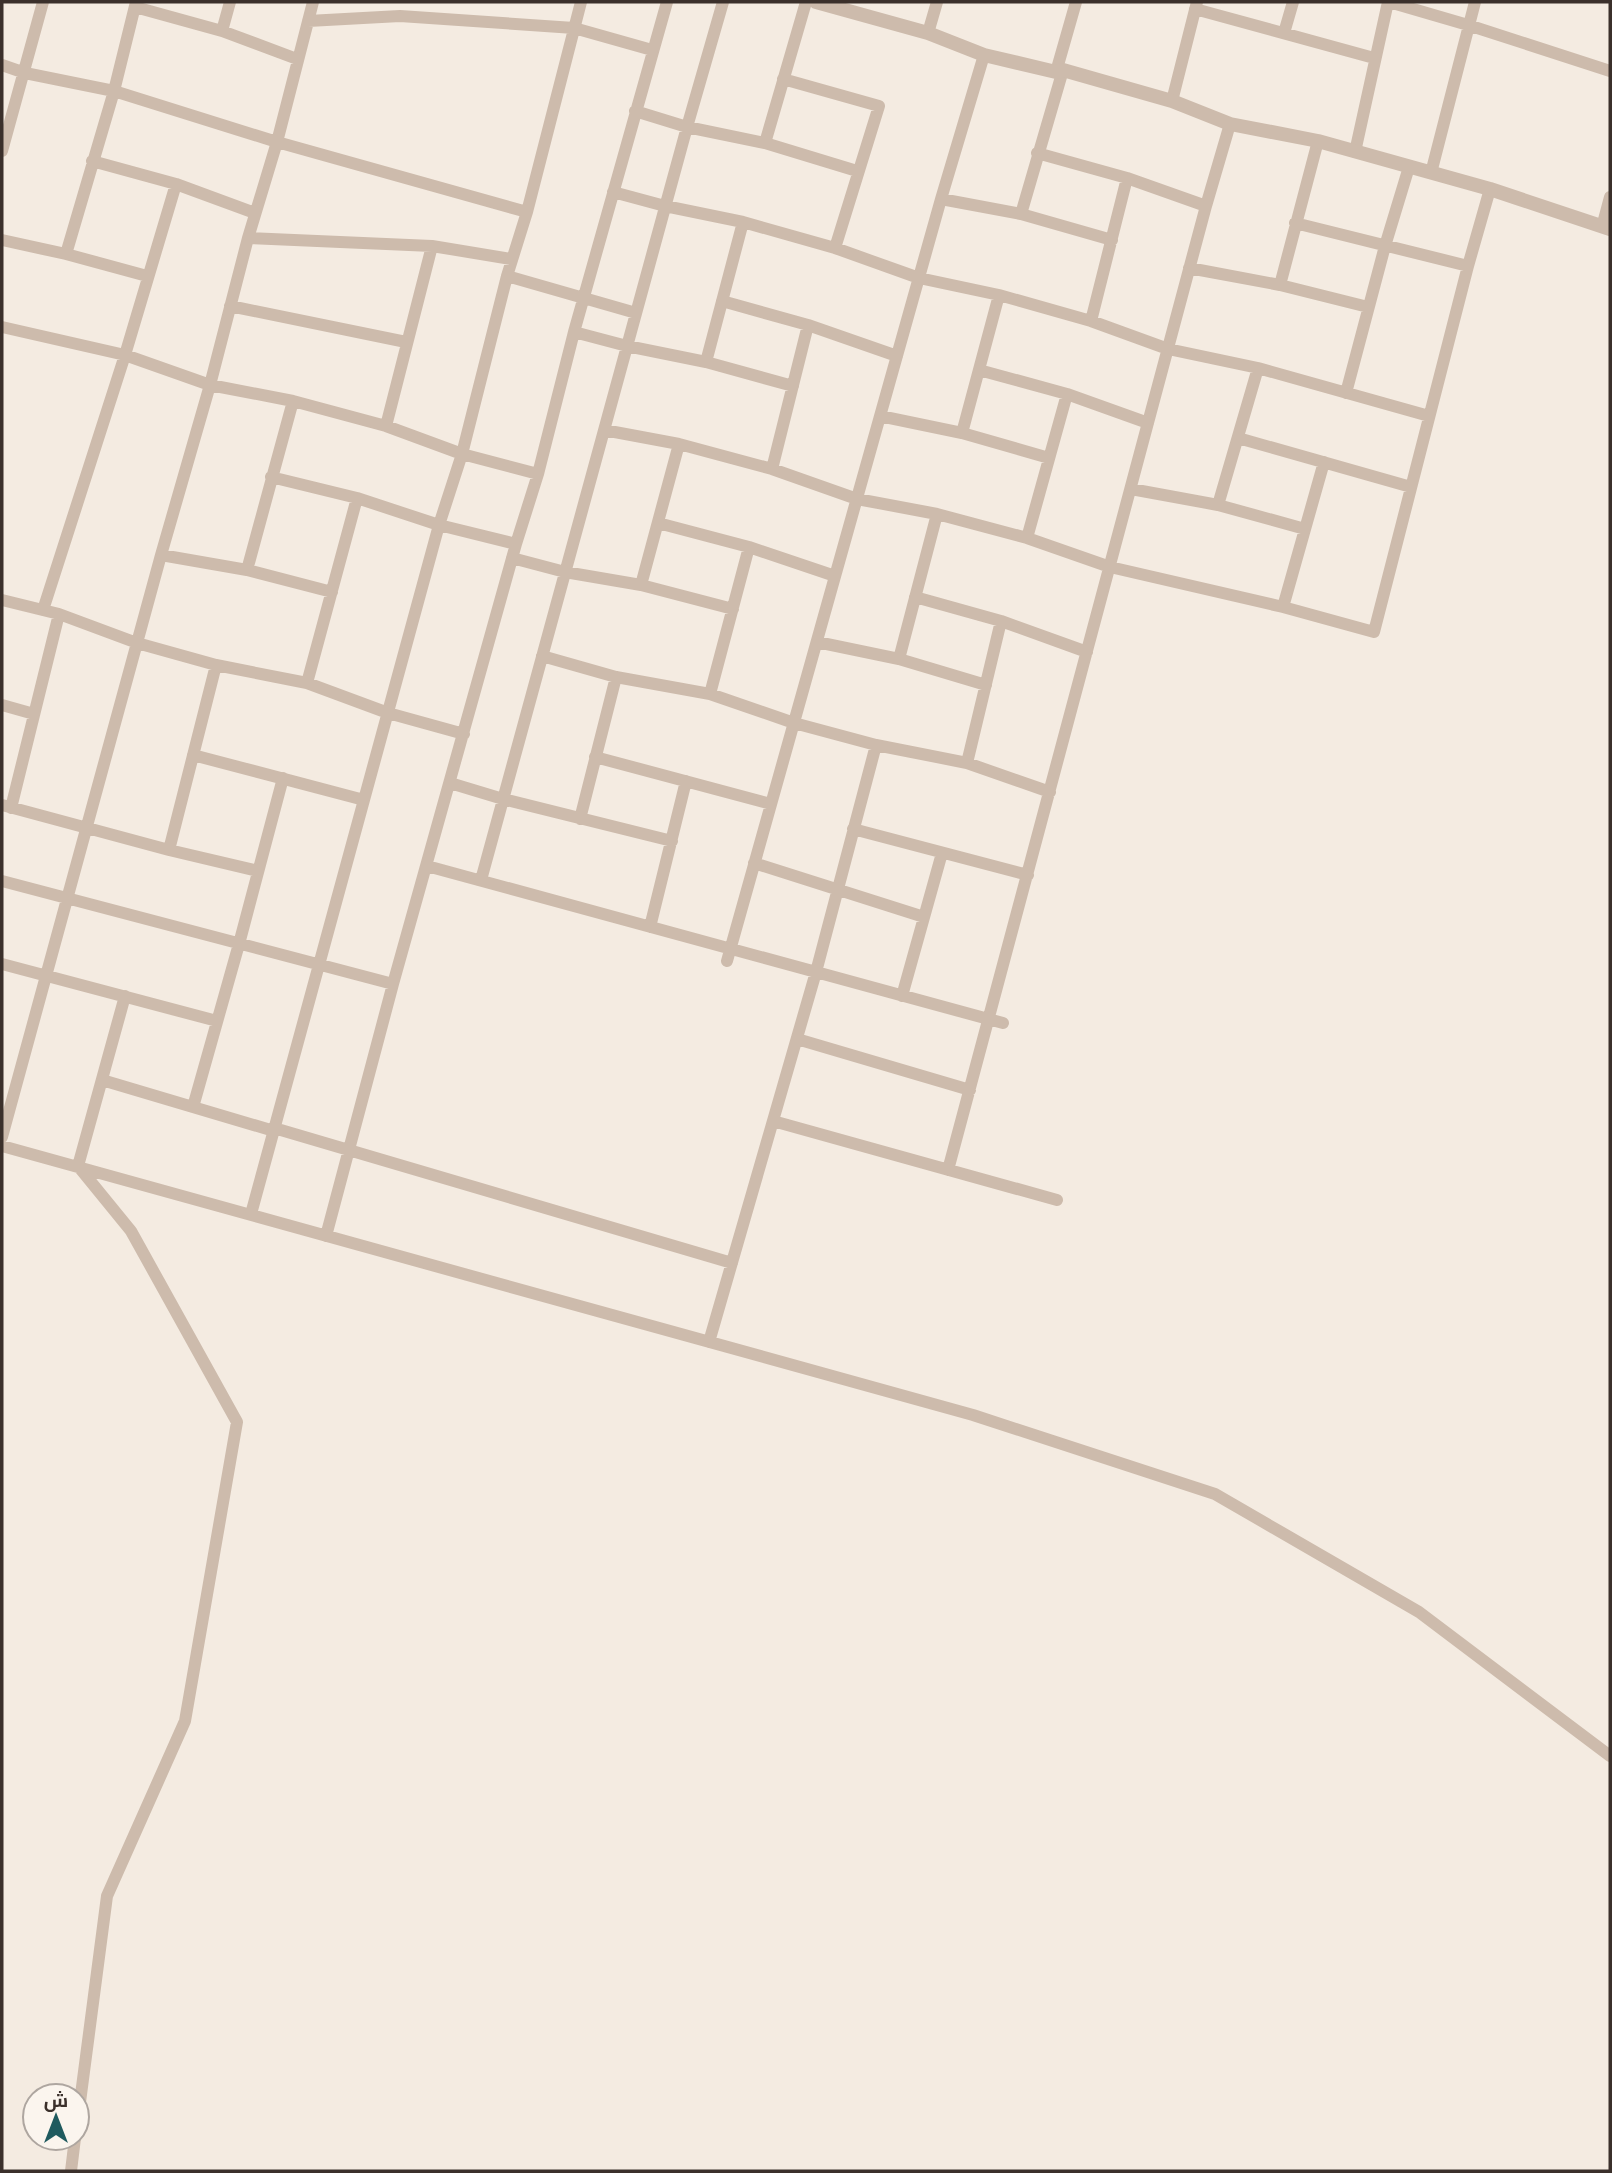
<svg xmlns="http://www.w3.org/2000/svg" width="1612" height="2173" font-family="'Source Sans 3',Cairo,sans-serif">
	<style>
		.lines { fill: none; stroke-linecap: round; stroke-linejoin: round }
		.minor { stroke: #cdbbac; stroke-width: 12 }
		.tertiary { stroke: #cdbbac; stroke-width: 14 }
	</style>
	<rect width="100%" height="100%" fill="#f4ebe1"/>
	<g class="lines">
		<path class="minor" d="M1389 2 1468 25 1610 71
			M135 7 222 31 297 59
			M1195 9 1374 58
			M308 21 400 16 574 28 652 50
			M222 31 230 2
			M928 33 937 2
			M1284 33 1293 2
			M2 65 25 73 114 91 277 142 527 212
			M1056 72 1076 2
			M783 79 879 106 835 248
			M1172 101 1197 2
			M635 111 687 127 765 143 857 171
			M765 143 806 2
			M2 151 43 2
			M1355 152 1388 2
			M1037 153 1127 178 1206 206
			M92 161 176 184 255 213
			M1431 173 1475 2
			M613 192 665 206 743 222 835 248 919 278 999 295 1091 321 1168 349 1258 368 1429 416
			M941 199 1021 214 1112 240
			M1021 214 1063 70
			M1295 223 1468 266
			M1602 227 1610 197
			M248 238 432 246 511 259
			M2 240 66 254 147 276
			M66 254 114 91 136 2
			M1189 268 1280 285 1368 307
			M507 276 636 313
			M1280 285 1318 141
			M722 301 808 325 897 356
			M230 306 406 342
			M1091 321 1127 178
			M2 327 125 355 210 385 293 401 386 426 462 454 538 474
			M574 332 627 346 706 362 793 386
			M706 362 743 222
			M979 370 1067 394 1148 423
			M1346 393 1385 246 1409 167
			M880 416 962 433 1049 458
			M386 426 432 246
			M604 430 679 444 772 469 857 499 937 514 1027 538 1110 567 1283 607 1374 632 1468 266 1490 189
			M962 433 999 295
			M1238 438 1411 487
			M772 469 808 325
			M271 477 357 498 439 525 516 544
			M1131 489 1218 505 1305 529
			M1218 505 1258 368
			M658 523 749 547 835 576
			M1027 538 1067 394
			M161 555 247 570 332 592
			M512 558 565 572 641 585 733 609
			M247 570 293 401
			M641 585 679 444
			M915 597 1001 621 1087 652
			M2 600 59 614 137 643 216 665 307 683 388 713 464 734
			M1283 607 1324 462
			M43 610 125 355 176 184
			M817 642 899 659 986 685
			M542 656 616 677 710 694 794 723 876 745 967 763 1050 792
			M899 659 937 514
			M307 683 357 498
			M710 694 749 547
			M2 705 34 714
			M193 755 364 800
			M595 757 771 804
			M967 763 1001 621
			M450 783 503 799 672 841
			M2 805 169 850 258 871
			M11 808 59 614
			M580 819 616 677
			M853 829 1028 875
			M169 850 216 665
			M754 863 924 917
			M427 866 1003 1023
			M481 880 687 127 723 2
			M2 881 393 984
			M650 927 686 781
			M727 961 941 199 984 55
			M2 964 217 1021
			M902 996 942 853
			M797 1039 970 1090
			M102 1080 274 1131
			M193 1107 239 944 283 778
			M773 1121 1057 1200
			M274 1128 732 1263
			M2 1137 161 555 210 385 248 238 277 142 313 2
			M2 1146 973 1415 1215 1494 1419 1612 1610 1756
			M948 1170 1206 206 1230 124
			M251 1214 439 525 462 454 507 276 527 212 581 2
			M326 1236 393 984 516 544 538 474 574 332 667 2
			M709 1342 816 972 876 745
			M77 2125 107 1896 185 1721 237 1422 131 1231 78 1166 125 996
			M71 2171 75 2138"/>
		<path class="tertiary" d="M816 2 928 33 984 55 1056 72 1063 70 1172 101 1230 124 1318 141 1490 189 1610 229"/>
	</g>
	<rect width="1612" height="2173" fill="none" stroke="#3b302b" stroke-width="7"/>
	<g transform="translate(56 2117)"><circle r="33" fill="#fbf5ee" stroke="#aea6a0" stroke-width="2"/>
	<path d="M0-5L12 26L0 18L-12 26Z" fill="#1f5a5e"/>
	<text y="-10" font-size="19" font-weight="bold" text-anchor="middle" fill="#3b302b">ش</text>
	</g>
</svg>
